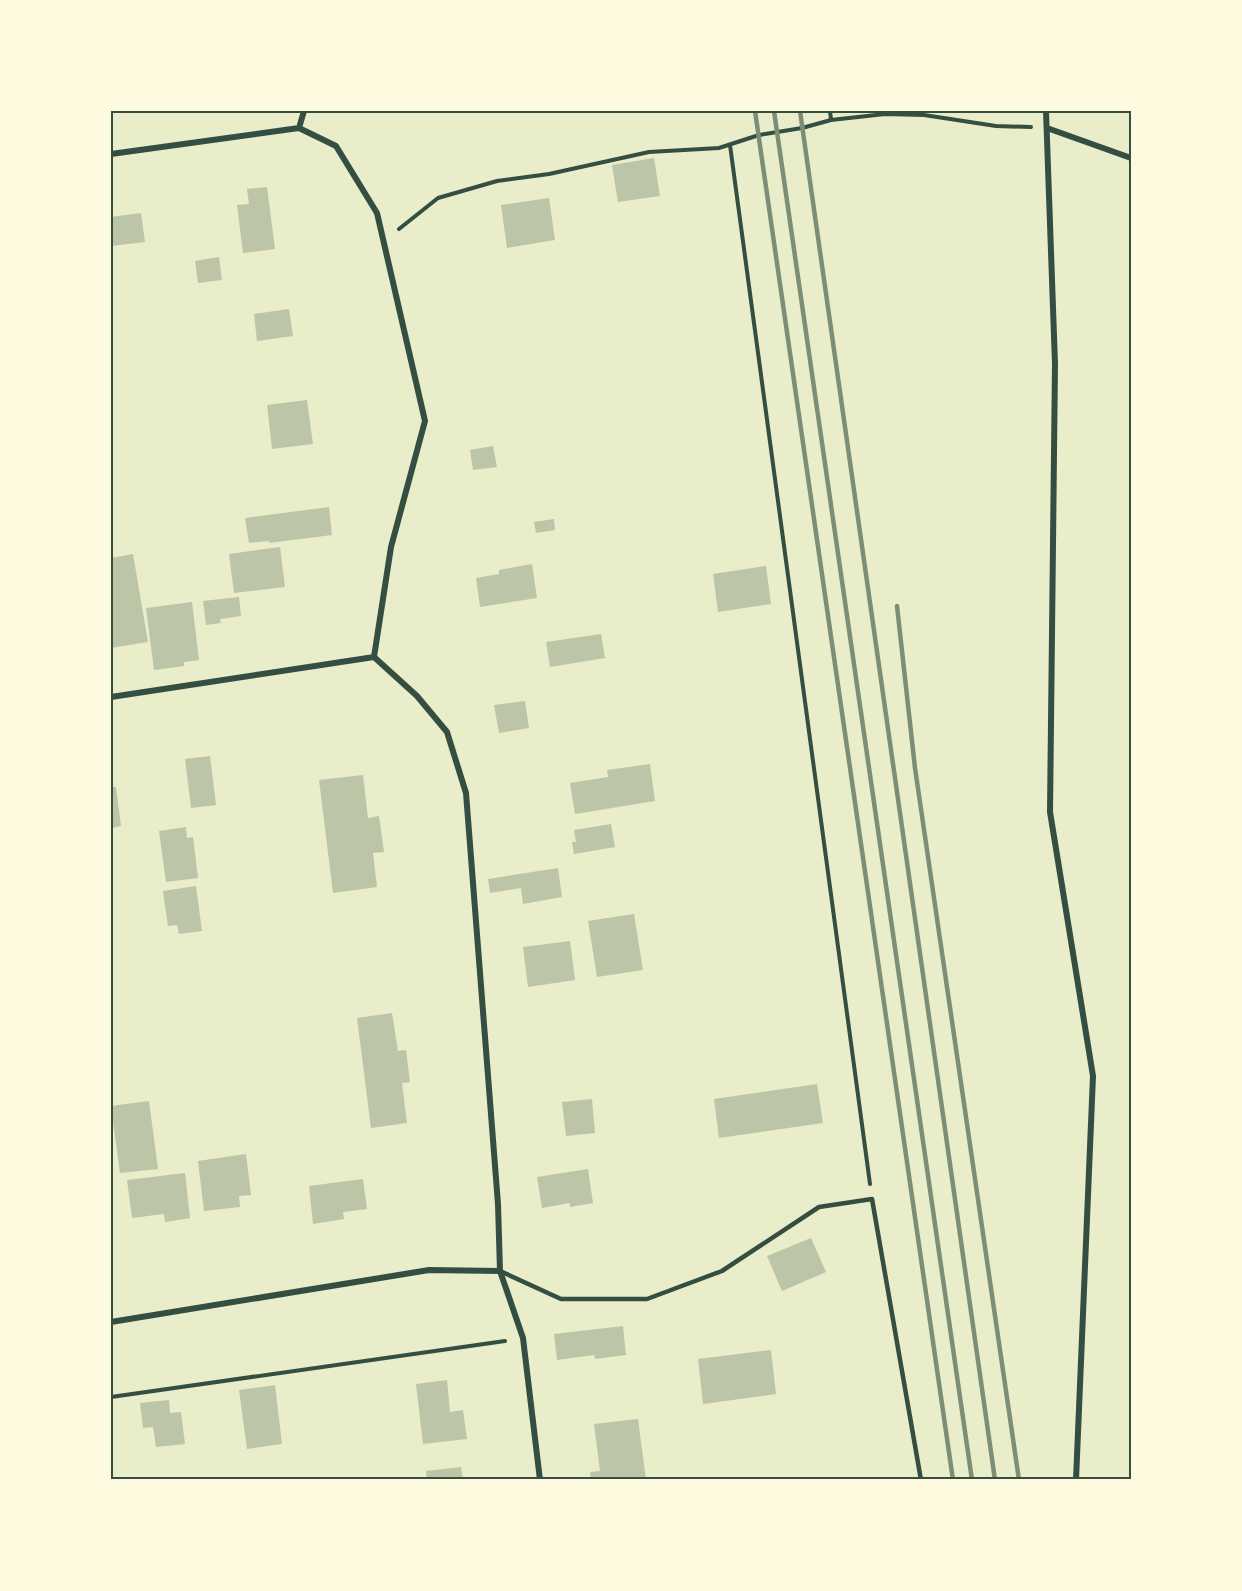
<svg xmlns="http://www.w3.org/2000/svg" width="1242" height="1591" font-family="'Fira Sans Condensed',sans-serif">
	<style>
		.building { fill: #bcc5a7 }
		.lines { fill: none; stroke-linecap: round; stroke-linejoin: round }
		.path { stroke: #344e41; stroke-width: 4 }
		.service { stroke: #344e41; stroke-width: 4.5 }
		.minor { stroke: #344e41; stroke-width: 6 }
		.rail { stroke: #7c8e77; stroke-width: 4.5 }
		.neatline { fill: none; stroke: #344e41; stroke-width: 2 }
	</style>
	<rect width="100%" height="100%" fill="#e9edc9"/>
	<path class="building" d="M654 158 660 196 618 202 612 165Z
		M267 187 275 249 243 253 237 205 249 204 247 189Z
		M549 198 555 240 507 248 501 205Z
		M141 213 145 242 111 246V217Z
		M219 257 222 280 198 283 195 261Z
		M289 309 293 336 257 341 254 314Z
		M307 400 313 444 272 449 267 405Z
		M493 446 497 467 473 470 470 450Z
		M329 507 332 535 269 543V541L249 543 245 518Z
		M554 519 555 530 536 533 534 522Z
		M280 547 285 587 234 593 229 554Z
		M133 554 148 642 111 648V558Z
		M532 564 537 598 480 607 476 578 499 574V570Z
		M766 566 771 604 718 612 713 574Z
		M239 597 241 616 220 619 221 623 206 625 203 601Z
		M192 602 199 660 184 662V666L154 670 146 608Z
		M601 634 605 658 550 667 546 642Z
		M525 701 529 728 499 733 494 705Z
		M210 756 216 805 191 808 185 759Z
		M650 764 655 801 575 814 570 783 608 777 607 770Z
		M363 775 368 818 379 816 384 852 373 853 377 887 333 893 319 780Z
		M111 787H116L121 826 111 828Z
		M611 824 615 847 574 854 572 842H576L574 830Z
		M186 827 187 838 193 837 198 878 166 882 159 831Z
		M558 868 562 897 523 904 521 888 490 893 488 879Z
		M196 886 202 931 179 934 177 925 168 926 163 891Z
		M634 914 643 970 597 977 588 921Z
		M570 941 575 980 528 987 523 947Z
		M392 1013 398 1051 406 1050 410 1082 402 1083 407 1123 371 1128 357 1018Z
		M817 1084 823 1123 719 1138 714 1099Z
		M592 1099 595 1133 566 1136 562 1102Z
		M149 1101 158 1169 120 1173 111 1106Z
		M246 1154 251 1195 239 1196 240 1207 204 1211 198 1161Z
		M588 1169 593 1203 570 1207V1203L542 1208 537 1177Z
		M185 1173 190 1218 165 1222 164 1214 132 1218 127 1180Z
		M363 1179 367 1209 343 1212 344 1219 313 1224 309 1186Z
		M811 1238 826 1272 782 1291 767 1256Z
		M623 1326 626 1355 595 1359 594 1355 557 1360 554 1334Z
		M771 1350 776 1394 703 1404 698 1359Z
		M447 1380 450 1412 463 1410 467 1439 423 1444 416 1384Z
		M275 1385 282 1444 247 1449 239 1390Z
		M169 1400 170 1413 181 1412 185 1444 156 1447 153 1427 143 1428 140 1403Z
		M638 1419 646 1480H591L590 1472 600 1471 594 1424Z
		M461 1467 463 1480H427L426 1471Z"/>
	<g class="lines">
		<path class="path" d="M831 120 885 114 924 115 996 126 1031 127
			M730 145 870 1184
			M399 229 438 198 497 181 549 174 649 152 719 148 759 135 802 128 831 120 830 111
			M111 1397 505 1341"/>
		<path class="service" d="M500 1271 561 1299H647L722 1271 819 1207 872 1199 921 1480"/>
		<path class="minor" d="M1046 111 1055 364 1050 812 1093 1076 1076 1480
			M299 128 336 146 377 213 425 421 391 547 374 657
			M299 128 304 111
			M1047 128 1131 158
			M111 154 299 128
			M111 697 374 657
			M500 1271 523 1338 540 1480
			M111 1322 429 1270 500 1271 498 1204 466 793 447 732 417 696 374 657"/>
		<path class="rail" d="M755 111 953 1480
			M774 111 972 1480
			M800 111 995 1480
			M897 606 915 768 1019 1480"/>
	</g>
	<rect width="1242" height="1591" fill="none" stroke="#fefae0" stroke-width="225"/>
	<rect x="112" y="112" width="1018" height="1366" class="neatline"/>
</svg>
